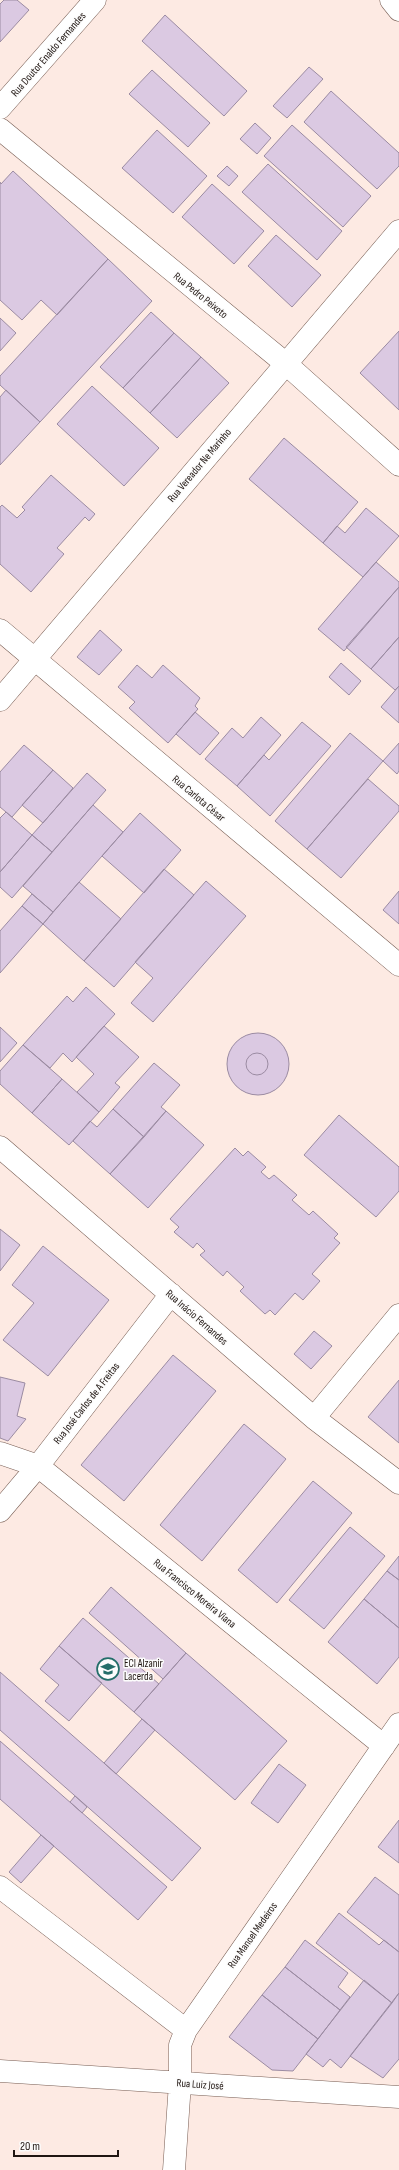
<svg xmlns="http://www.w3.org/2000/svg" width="399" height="2170" font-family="'Sofia Sans Condensed',sans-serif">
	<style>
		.building { fill: #dbc9e2; stroke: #9b8ba2 }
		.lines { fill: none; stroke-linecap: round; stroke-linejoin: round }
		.street-casing { stroke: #775d53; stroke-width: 23 }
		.secondary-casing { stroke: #775d53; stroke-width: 23 }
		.street { stroke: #fff; stroke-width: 22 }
		.secondary { stroke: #fff; stroke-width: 22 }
		.labels { text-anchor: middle; stroke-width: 3; stroke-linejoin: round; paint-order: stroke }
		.street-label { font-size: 11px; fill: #201612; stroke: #fcfcfc }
		.poi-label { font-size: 11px; fill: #201612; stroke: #fcfcfc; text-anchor: start }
	</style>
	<rect width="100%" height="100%" fill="#fdeae3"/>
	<path class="building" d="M4 0H17L29 10 0 42V4Z
		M165 15 247 91 224 116 142 41Z
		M309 67 323 79 287 118 273 106Z
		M152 70 210 123 188 147 129 94Z
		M331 91 399 153V166L377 189 304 122Z
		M255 123 271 138 257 154 240 139Z
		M292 125 371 196 343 227 264 156Z
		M157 130 207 176 173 213 122 168Z
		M268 164 342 231 317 260 242 192Z
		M227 166 238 176 229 186 217 176Z
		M13 171 108 259 57 315 41 300 22 320 0 300V182L1 184Z
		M212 184 264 231 234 264 182 217Z
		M276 235 321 275 292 307 248 266Z
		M108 259 152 301 40 422 0 385V376Z
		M151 312 174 333 123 388 100 367Z
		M0 318 16 333 0 351Z
		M399 331V410L360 373Z
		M174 333 201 357 150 413 123 388Z
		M201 357 229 383 177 438 150 413Z
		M92 386 159 448 124 486 57 424Z
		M6 390 40 422 0 465V397Z
		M284 438 358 502 323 543 249 479Z
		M51 475 95 514 89 521 85 517 57 548 64 554 31 592 0 564V507L2 505 17 518 25 510 22 507Z
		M366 508 399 536 363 577 323 543 337 526 345 533Z
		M376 562 399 582V587L344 651 318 629Z
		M399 587V637L371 669 346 647Z
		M100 630 122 650 99 675 77 657Z
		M399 637V686L395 690 371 669Z
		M341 663 361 681 349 695 329 677Z
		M137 665 152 678 163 665 200 698 195 706 198 709 168 743 129 708 135 702 118 687Z
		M399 686V723L381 707Z
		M195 712 219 733 200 755 176 734Z
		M261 717 281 735 237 786 205 759 232 728 243 738Z
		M302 722 331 746 270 816 237 786 264 755 269 760Z
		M350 733 383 761 307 849 275 821Z
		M399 743V771L397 774 383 761Z
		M24 745 53 770 12 817 0 807V772Z
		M53 770 73 788 43 823 22 805Z
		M87 773 106 790 52 852 32 835Z
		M368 779 399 806V811L341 878 307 849Z
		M93 805 123 832 53 912 23 886Z
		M6 812 32 835 0 872V818Z
		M140 813 181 850 144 893 102 856Z
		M32 835 52 852 12 898 0 887V872Z
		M164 869 194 895 114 987 84 961Z
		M206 881 246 916 153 1022 131 1003 153 978 135 962Z
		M79 882 121 919 84 961 43 924Z
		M399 891V924L383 910Z
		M32 894 53 912 43 924 22 906Z
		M22 906 43 924 0 973V931Z
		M86 987 115 1014 72 1062 63 1053 50 1068 23 1045 67 996 73 1002Z
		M104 1026 139 1057 115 1083 120 1087 99 1112 77 1092 94 1074 76 1057Z
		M0 1027 17 1043 0 1062Z
		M227 1064a31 31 0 1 1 62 0a31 31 0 1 1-62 0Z
		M23 1045 62 1079 32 1113 0 1084V1071Z
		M246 1064a11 11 0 1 1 22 0a11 11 0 1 1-22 0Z
		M154 1063 180 1085 161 1107 166 1111 144 1137 113 1109Z
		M62 1079 99 1112 69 1145 32 1113Z
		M113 1109 144 1137 110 1174 73 1141 90 1121 97 1127Z
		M166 1111 204 1145 148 1208 110 1174Z
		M339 1115 399 1167V1191L376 1217 304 1155Z
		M235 1148 243 1156 248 1151 266 1167 261 1172 269 1179 274 1175 297 1195 292 1200 309 1215 313 1211 338 1234 334 1238 340 1243 312 1274 320 1281 303 1300 295 1293 275 1315 270 1310 265 1314 240 1291 244 1287 227 1271 223 1276 200 1255 205 1251 197 1243 193 1248 174 1232 179 1227 170 1219Z
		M0 1229 20 1245 0 1271Z
		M43 1246 109 1300 48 1376 3 1340 34 1303 12 1285Z
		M314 1331 332 1346 311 1369 294 1354Z
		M173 1355 216 1391 124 1501 81 1465Z
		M0 1377 25 1383 17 1416 26 1419 8 1441 0 1438Z
		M399 1380V1443L368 1417Z
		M244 1424 286 1459 202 1561 160 1525Z
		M313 1481 352 1513 277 1603 238 1570Z
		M350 1527 385 1556 324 1629 289 1600Z
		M399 1556V1580L387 1571Z
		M387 1571 399 1580V1628L364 1599Z
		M111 1587 186 1653 163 1679 89 1613Z
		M364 1599 399 1628V1657L377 1684 328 1642Z
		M83 1618 159 1684 134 1712 59 1646Z
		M59 1646 102 1683 69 1721 45 1701 59 1685 40 1669Z
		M186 1653 287 1741 235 1800 134 1712Z
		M0 1672 201 1848 172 1881 0 1730Z
		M142 1719 155 1730 116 1774 104 1763Z
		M0 1741 167 1887 138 1920 0 1799Z
		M279 1764 306 1785 278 1823 251 1803Z
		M75 1796 87 1807 82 1813 70 1802Z
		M399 1820V1863L378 1847Z
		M41 1835 54 1846 21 1883 9 1872Z
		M375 1877 399 1895V1952L347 1912Z
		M339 1913 379 1945 384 1940 399 1952V1993L392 2003 316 1943Z
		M305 1940 348 1973 338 1987 350 1997 340 2010 285 1967Z
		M285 1967 340 2010 318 2039 262 1995Z
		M364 1980 392 2003 341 2068 330 2059 323 2067 306 2054Z
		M399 1993V2059L383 2078 350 2056Z
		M262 1995 318 2039 293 2071 272 2070 229 2037Z"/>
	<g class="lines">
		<g class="street-casing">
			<path id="street" d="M391 0 399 10
				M0 129 285 363 399 465
				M0 630 399 965
				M0 700 399 231
				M0 1147 314 1418 399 1483
				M314 1418 399 1315
				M0 1453 38 1466 384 1746
				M0 1511 38 1466 171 1294
				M0 1887 186 2030
				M0 2071 399 2097
				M174 2170 180 2083V2045L186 2030 399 1724"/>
		</g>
		<g class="secondary-casing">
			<path id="secondary" d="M0 108 95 0"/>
		</g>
		<use href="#street" class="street"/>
		<use href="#secondary" class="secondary"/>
	</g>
	<defs>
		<g id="school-ring" transform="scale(1.15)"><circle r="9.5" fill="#fcfcfc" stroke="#246e6a" stroke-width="1.5"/><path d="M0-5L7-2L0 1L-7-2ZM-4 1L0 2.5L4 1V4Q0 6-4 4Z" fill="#246e6a"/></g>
	</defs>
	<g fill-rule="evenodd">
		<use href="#school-ring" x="108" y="1669"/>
	</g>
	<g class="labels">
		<g class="street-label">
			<text transform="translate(48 54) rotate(-49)" y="4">Rua Doutor Enaldo Fernandes</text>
			<text transform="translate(201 295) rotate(39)" y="4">Rua Pedro Peixoto</text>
			<text transform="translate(199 465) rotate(-50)" y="4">Rua Vereador Ne Marinho</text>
			<text transform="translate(199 798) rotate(40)" y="4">Rua Carlota César</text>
			<text transform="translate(197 1317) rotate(41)" y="4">Rua Inácio Fernandes</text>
			<text transform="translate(86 1403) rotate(-52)" y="4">Rua José Carlos de A Freitas</text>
			<text transform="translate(195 1593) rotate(39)" y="4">Rua Francisco Moreira Viana</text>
			<text transform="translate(252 1935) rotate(-55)" y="4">Rua Manoel Medeiros</text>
			<text transform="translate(200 2084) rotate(4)" y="4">Rua Luiz José</text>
		</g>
		<g class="poi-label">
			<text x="124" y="1667">ECI Alzanir<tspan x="124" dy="13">Lacerda</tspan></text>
		</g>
	</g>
	<path d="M14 2150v6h104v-6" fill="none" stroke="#201612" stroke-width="2"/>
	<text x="20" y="2150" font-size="12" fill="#201612" stroke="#fcfcfc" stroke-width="3" paint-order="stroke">20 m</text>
</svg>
